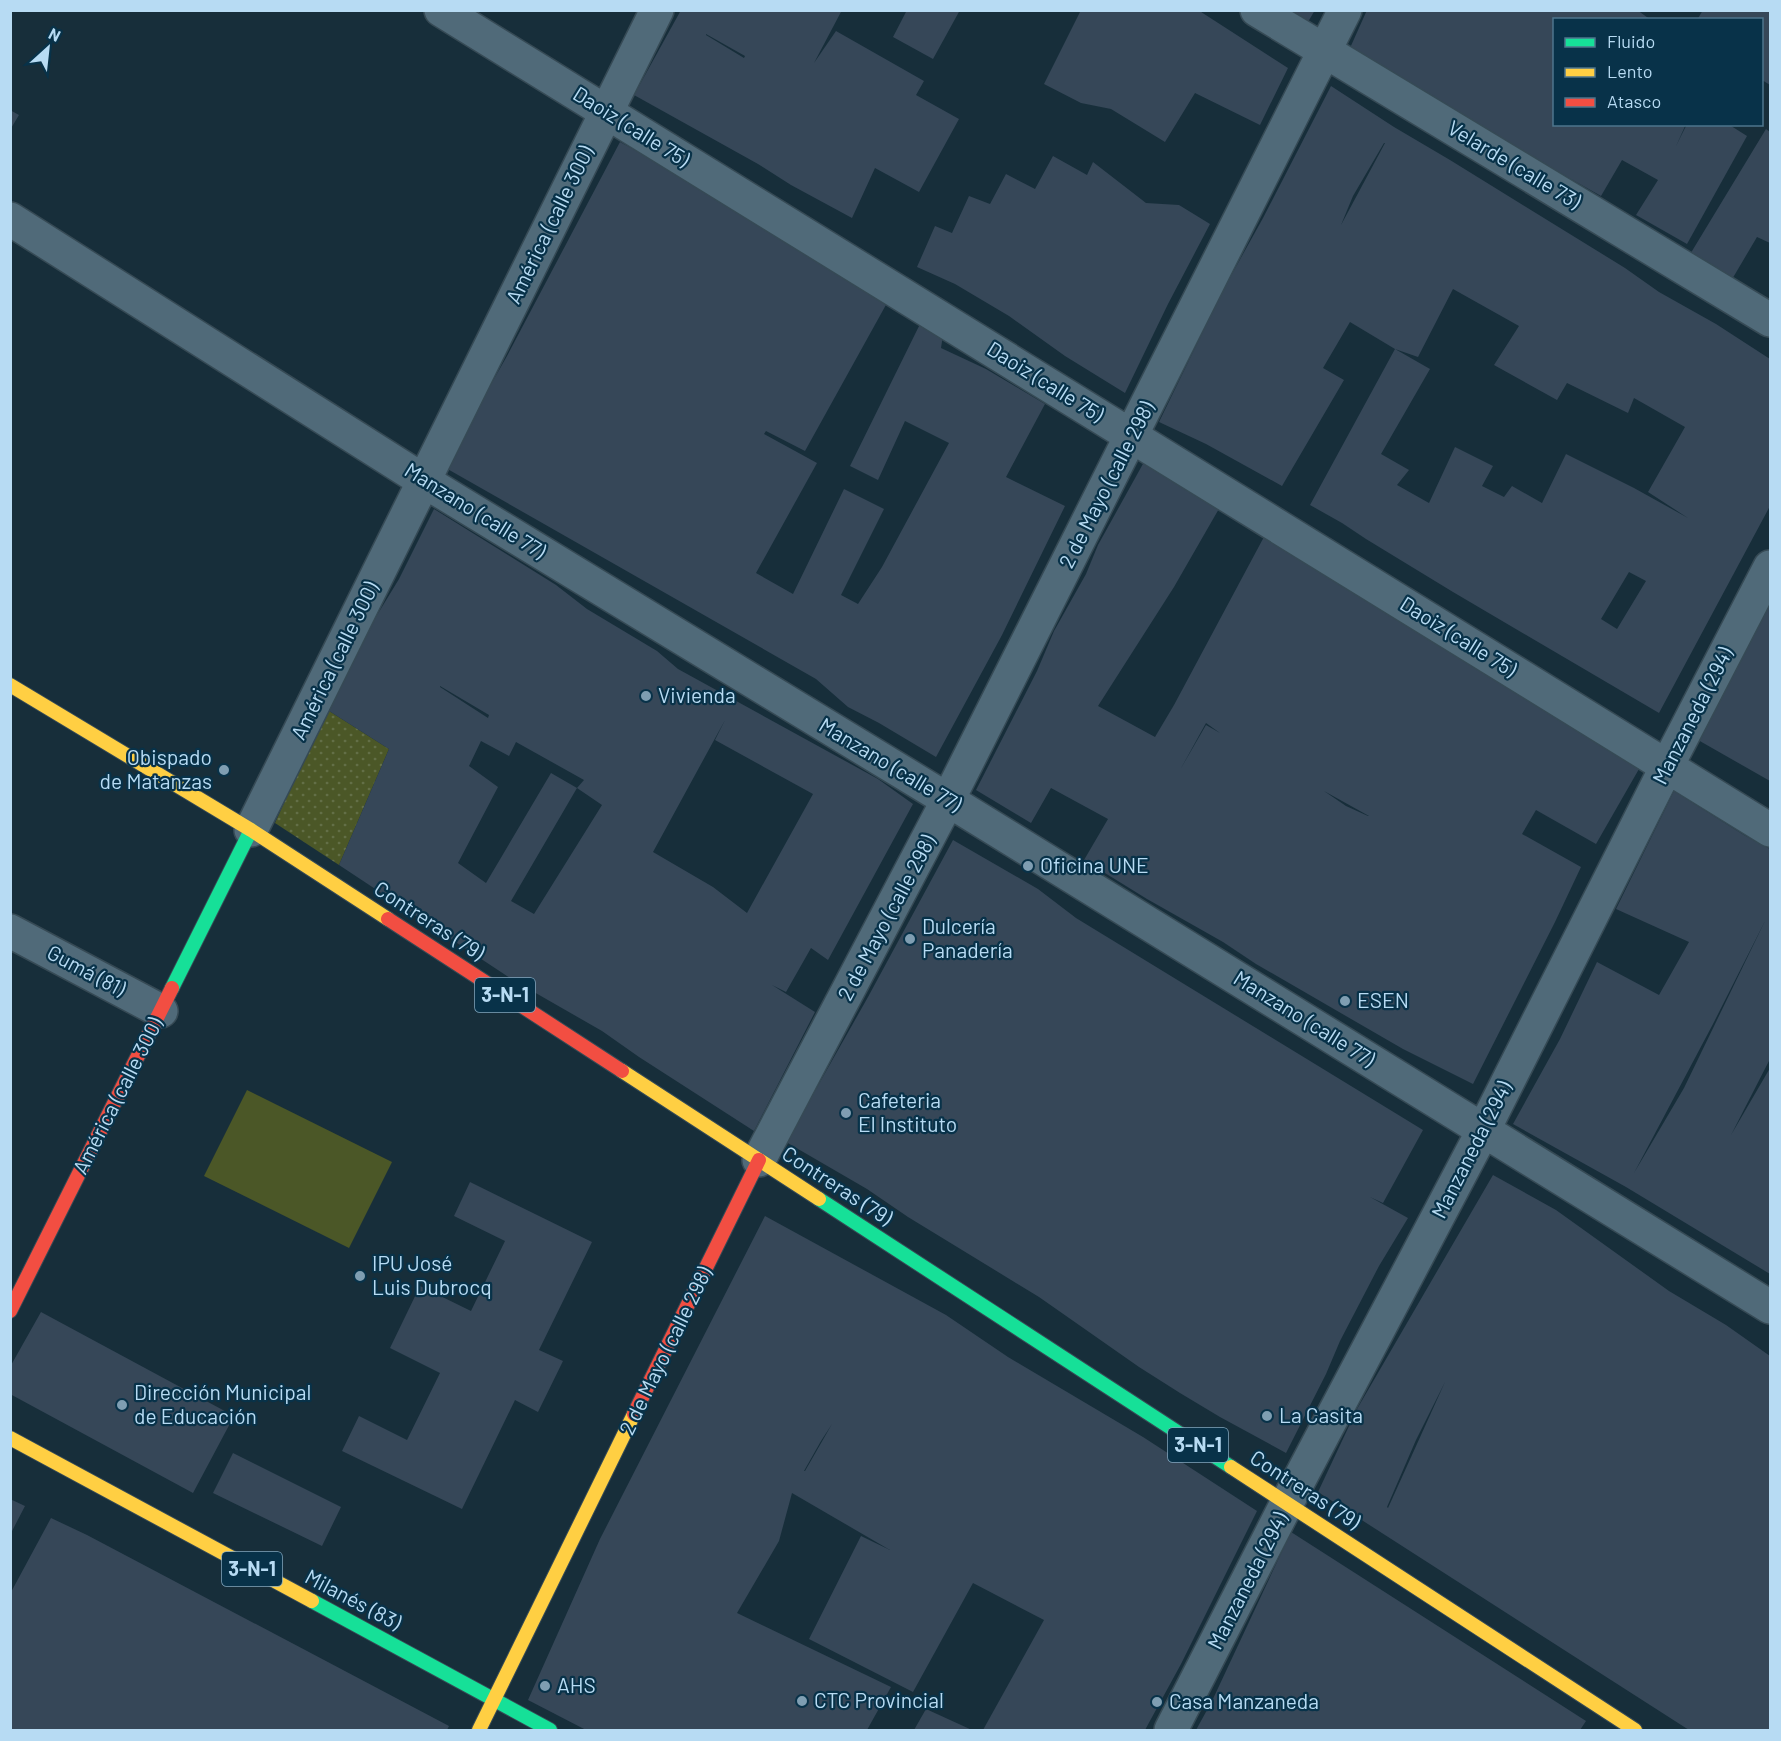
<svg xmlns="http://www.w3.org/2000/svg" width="1781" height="1741" font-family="Barlow,sans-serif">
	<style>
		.park { fill: url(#park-dots) }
		.pitch { fill: #4b5727 }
		.building { fill: #364758; fill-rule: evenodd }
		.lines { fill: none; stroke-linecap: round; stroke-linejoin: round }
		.street-casing { stroke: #364a55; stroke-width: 36 }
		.fast-casing { stroke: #364a55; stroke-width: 16 }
		.slow-casing { stroke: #364a55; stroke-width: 16 }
		.jam-casing { stroke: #364a55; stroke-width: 16 }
		.street { stroke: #506a79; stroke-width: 33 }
		.fast { stroke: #16e098; stroke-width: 14 }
		.slow { stroke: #ffcf43; stroke-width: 14 }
		.jam { stroke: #f24e42; stroke-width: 14 }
		.poi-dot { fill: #7f9eb2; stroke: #083249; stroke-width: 2 }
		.labels { text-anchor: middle; stroke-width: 4.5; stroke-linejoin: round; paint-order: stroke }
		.shield { fill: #083249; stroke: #82a8c0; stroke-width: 1.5 }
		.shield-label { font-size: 20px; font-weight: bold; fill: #b7dbf3 }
		.street-label { font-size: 21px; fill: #b7dbf3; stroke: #083249 }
		.poi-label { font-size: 21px; fill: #b7dbf3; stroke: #083249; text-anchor: start }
	</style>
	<defs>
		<pattern id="park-dots" width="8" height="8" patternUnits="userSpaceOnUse" patternTransform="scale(1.5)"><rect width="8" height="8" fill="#4b5727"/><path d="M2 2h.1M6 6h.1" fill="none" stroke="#636f47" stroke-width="1.8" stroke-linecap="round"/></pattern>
	</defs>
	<rect width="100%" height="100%" fill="#172e3a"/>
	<path class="park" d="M326 709 389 749 339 865 275 823Z"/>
	<path class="pitch" d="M247 1090 392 1162 349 1248 204 1176Z"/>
	<path class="building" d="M681 10H842L814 63 836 31 924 81 916 95 959 119 919 192 875 168 852 218 791 185 758 164 634 95ZM706 34 745 56 744 58 706 35Z
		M907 10H960L933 59 893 37Z
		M1081 10H1198L1288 68 1260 125 1195 93 1165 142 1111 109 1081 103 1044 84Z
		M1287 10H1315L1308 22Z
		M1367 10H1564L1567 12V10H1637L1651 20H1554V124H1686L1676 146 1687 124H1728L1747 136 1687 244 1636 215 1658 180 1622 160 1601 196 1466 120 1436 98 1350 48Z
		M1703 10H1770V85L1762 80V20H1697Z
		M1331 86 1394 127 1450 160 1625 268 1659 292 1716 324 1770 359V506L1659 713 1453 592 1366 539 1342 523 1310 505 1395 349 1350 322 1323 368 1344 380 1282 486 1206 444 1159 422 1223 290 1263 218ZM1384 143H1385L1341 225 1353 196ZM1453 289 1519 326 1494 365 1557 400 1567 383 1628 413 1634 398 1685 427 1648 492 1688 518 1634 488 1566 454 1542 503 1512 486 1504 497 1482 486 1493 466 1455 447 1429 503 1397 485 1409 470 1381 454 1430 369 1395 349 1418 357ZM1629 572 1646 581 1617 629 1601 619Z
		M10 110 19 115 10 130Z
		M1766 129 1770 132V243L1757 237 1731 281 1689 256Z
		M620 142 685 177 887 303 805 451 766 431 764 434 817 463 756 573 793 594 844 489 884 509 841 595 858 604 882 567 949 443 905 421 878 480 850 466 921 322 943 335 941 348 986 369 1045 404 1006 477 1065 506 1002 635 936 757 879 723 848 707 816 679 444 467 507 356Z
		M1053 156 1087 175 1093 162 1146 203 1179 205 1210 224 1168 304 1125 393 1065 356 1009 316 955 284 917 267 935 226 952 233 969 196 990 204 1006 174 1035 189Z
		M1144 462 1220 507 1174 587 1098 706 1155 737 1174 705 1265 535 1643 762 1596 844 1536 810 1522 834 1581 867 1555 922 1473 1084 1403 1049 1256 964 1223 942 1147 899 1084 860 1108 819 1051 788 1031 823 976 790 1037 671 1054 631 1086 574 1098 545ZM1206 723 1220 733 1206 725 1180 770ZM1324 791 1369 816H1368L1346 806Z
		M434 509 556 585 587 609 657 651 678 669 878 779 913 804 828 960 811 948 786 992 772 985 815 1012 754 1131 639 1057 602 1031 513 980 339 865 389 749 326 709 349 661 399 579ZM440 686 489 715 488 718 440 687ZM725 720 715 740 813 794 747 913 713 887 653 852ZM481 741 509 756 516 742 584 780 577 788 602 805 534 914 511 901 577 788 551 773 486 883 458 863 498 787 469 766Z
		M1770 599V781L1698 740 1723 695Z
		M1674 791 1744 835 1770 849V1059L1731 1135 1770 1068V1274L1626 1187 1513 1124 1560 1039 1597 962 1659 995 1689 942 1616 909ZM1765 921 1684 1088 1634 1173 1713 1024Z
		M953 840 1038 889 1076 918 1423 1130 1383 1203 1370 1197 1408 1218 1379 1266 1340 1341 1326 1374 1286 1453 1220 1417 1180 1393 1139 1367 1039 1297 908 1217 867 1189 786 1142 868 997Z
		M1493 1175 1556 1210 1669 1291 1726 1325 1770 1356V1730H1689L1318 1492 1357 1409ZM1445 1382 1388 1508 1387 1507 1416 1440Z
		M470 1182 592 1242 539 1350 563 1361 538 1412 515 1400 462 1509 342 1451 359 1416 407 1440 440 1373 390 1348 420 1286 471 1311 505 1241 454 1216Z
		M765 1216 946 1315 1008 1357 1143 1437 1257 1511 1181 1664 1145 1730H983L1044 1620 973 1583 913 1692 809 1639 861 1536 890 1550 792 1493 779 1541 737 1613 891 1687 867 1730H586L528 1700 600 1539ZM832 1424 805 1471H804L821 1441Z
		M41 1312 234 1416 193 1493 10 1394V1367Z
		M233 1453 341 1507 322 1546 213 1493Z
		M10 1499 25 1506 10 1535Z
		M51 1518 87 1535 449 1726 447 1730H10V1594Z
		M1291 1532 1586 1721 1580 1730H1196L1212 1701Z
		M926 1709 972 1730H914Z"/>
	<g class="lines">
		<g class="street-casing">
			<path id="street" d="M441 10 1770 830
				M1257 10 1770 320
				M10 219 424 481 948 800 1770 1307
				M251 830 657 10
				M10 931 161 1011
				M759 1160 948 800 1345 10
				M1171 1730 1287 1503 1484 1129 1667 766 1770 567"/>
		</g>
		<g class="fast-casing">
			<path id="fast" d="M172 988 251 830
				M819 1199 1231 1467
				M312 1601 550 1730"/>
		</g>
		<g class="slow-casing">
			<path id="slow" d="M10 685 251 830 388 919
				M622 1071 819 1199
				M10 1438 312 1601
				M1231 1467 1635 1730
				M479 1730 634 1414"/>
		</g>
		<g class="jam-casing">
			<path id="jam" d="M388 919 622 1071
				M10 1311 172 988
				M634 1414 759 1160"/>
		</g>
		<use href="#street" class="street"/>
		<use href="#fast" class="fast"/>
		<use href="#slow" class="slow"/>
		<use href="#jam" class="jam"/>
	</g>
	<g class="poi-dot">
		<circle cx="646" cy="696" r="6"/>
		<circle cx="224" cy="770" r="6"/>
		<circle cx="1028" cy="866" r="6"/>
		<circle cx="910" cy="939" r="6"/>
		<circle cx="1345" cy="1001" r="6"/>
		<circle cx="846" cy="1113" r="6"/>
		<circle cx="360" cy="1276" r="6"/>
		<circle cx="122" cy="1405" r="6"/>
		<circle cx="1267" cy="1416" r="6"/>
		<circle cx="545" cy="1686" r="6"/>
		<circle cx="802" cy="1701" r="6"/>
		<circle cx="1157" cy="1702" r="6"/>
	</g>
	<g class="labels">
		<g class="shield">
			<rect x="475" y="978" width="60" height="34" rx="4.5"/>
			<rect x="1168" y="1428" width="60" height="34" rx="4.5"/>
			<rect x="222" y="1552" width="60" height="34" rx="4.5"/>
		</g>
		<g class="shield-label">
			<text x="505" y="1002">3-N-1</text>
			<text x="1198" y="1452">3-N-1</text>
			<text x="252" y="1576">3-N-1</text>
		</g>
		<g class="street-label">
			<text transform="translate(631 127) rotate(32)" y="7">Daoiz (calle 75)</text>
			<text transform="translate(1514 165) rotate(31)" y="7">Velarde (calle 73)</text>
			<text transform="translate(550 225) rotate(-64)" y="7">América (calle 300)</text>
			<text transform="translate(1045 382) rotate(32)" y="7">Daoiz (calle 75)</text>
			<text transform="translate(1107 485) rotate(-63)" y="7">2 de Mayo (calle 298)</text>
			<text transform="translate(475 511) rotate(32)" y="7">Manzano (calle 77)</text>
			<text transform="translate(1458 637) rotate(32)" y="7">Daoiz (calle 75)</text>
			<text transform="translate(335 661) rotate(-64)" y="7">América (calle 300)</text>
			<text transform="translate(1693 716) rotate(-63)" y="7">Manzaneda (294)</text>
			<text transform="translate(890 765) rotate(31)" y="7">Manzano (calle 77)</text>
			<text transform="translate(887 918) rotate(-62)" y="7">2 de Mayo (calle 298)</text>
			<text transform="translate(429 921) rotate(33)" y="7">Contreras (79)</text>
			<text transform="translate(86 971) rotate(28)" y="7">Gumá (81)</text>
			<text transform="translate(1304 1019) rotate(32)" y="7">Manzano (calle 77)</text>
			<text transform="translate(118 1096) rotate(-63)" y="7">América (calle 300)</text>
			<text transform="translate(1472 1150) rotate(-63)" y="7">Manzaneda (294)</text>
			<text transform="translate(837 1186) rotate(33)" y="7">Contreras (79)</text>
			<text transform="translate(666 1351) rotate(-64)" y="7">2 de Mayo (calle 298)</text>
			<text transform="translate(1305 1490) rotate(33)" y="7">Contreras (79)</text>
			<text transform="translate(1248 1581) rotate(-63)" y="7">Manzaneda (294)</text>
			<text transform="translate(353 1600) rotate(28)" y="7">Milanés (83)</text>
		</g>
		<g class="poi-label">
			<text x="658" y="703">Vivienda</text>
			<text x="212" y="765" text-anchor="end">Obispado<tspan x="212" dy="24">de Matanzas</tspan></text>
			<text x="1040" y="873">Oficina UNE</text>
			<text x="922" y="934">Dulcería<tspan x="922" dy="24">Panadería</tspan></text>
			<text x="1357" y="1008">ESEN</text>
			<text x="858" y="1108">Cafeteria<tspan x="858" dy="24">El Instituto</tspan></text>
			<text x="372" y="1271">IPU José<tspan x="372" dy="24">Luis Dubrocq</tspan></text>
			<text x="134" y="1400">Dirección Municipal<tspan x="134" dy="24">de Educación</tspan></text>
			<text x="1279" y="1423">La Casita</text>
			<text x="557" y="1693">AHS</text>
			<text x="814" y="1708">CTC Provincial</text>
			<text x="1169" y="1709">Casa Manzaneda</text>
		</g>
	</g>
	<rect width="1781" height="1741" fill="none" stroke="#b7dbf3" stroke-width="24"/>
	<rect x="1553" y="18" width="210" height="108" fill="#083249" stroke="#4e768d" stroke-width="1.5"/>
	<rect x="1565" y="38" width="30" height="9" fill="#16e098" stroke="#4e768d" stroke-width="1.5"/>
	<text x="1607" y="48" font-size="18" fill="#b7dbf3">Fluido</text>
	<rect x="1565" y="68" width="30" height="9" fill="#ffcf43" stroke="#4e768d" stroke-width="1.5"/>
	<text x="1607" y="78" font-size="18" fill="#b7dbf3">Lento</text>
	<rect x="1565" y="98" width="30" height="9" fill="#f24e42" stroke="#4e768d" stroke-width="1.5"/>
	<text x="1607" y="108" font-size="18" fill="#b7dbf3">Atasco</text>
	<g transform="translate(48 48) rotate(27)" stroke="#083249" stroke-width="4.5" paint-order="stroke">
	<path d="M0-4.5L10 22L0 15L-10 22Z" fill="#b7dbf3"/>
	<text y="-9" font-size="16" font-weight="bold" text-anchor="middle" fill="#b7dbf3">N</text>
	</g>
</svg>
